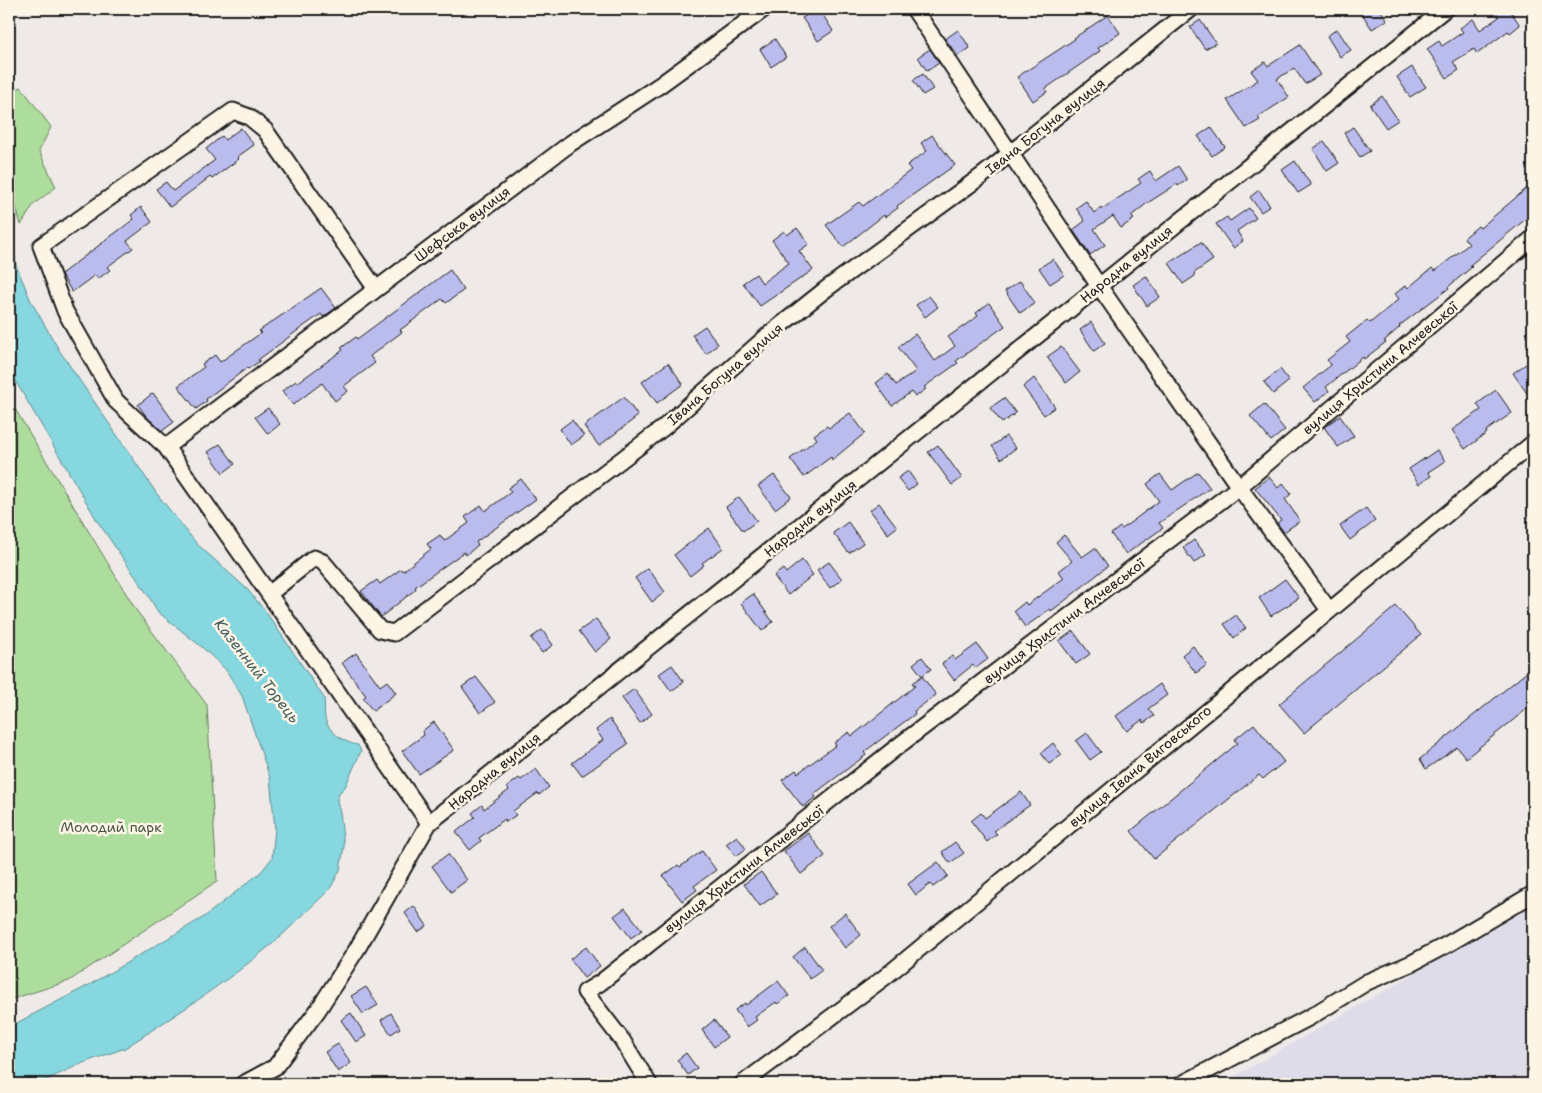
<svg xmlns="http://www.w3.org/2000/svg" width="1542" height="1093" font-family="'Shantell Sans',sans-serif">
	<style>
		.built { fill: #dfdce9 }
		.green { fill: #addd9d; stroke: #647c5c }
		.water { fill: #86d7df; stroke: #5c8c91 }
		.building { fill: #bbbcee; stroke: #1c1c1c }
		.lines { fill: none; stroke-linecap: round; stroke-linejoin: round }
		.minor-casing { stroke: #1c1c1c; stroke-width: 19 }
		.minor { stroke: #fcf5e5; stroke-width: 15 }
		.labels { text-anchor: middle; stroke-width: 5; stroke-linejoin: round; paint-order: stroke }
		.street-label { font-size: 14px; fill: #1c1c1c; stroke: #fcf5e5 }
		.park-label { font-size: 14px; fill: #485643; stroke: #fcf5e5 }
		.water-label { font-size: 15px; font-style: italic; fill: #415d60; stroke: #fcf5e5 }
	</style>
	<rect width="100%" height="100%" fill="#efeae7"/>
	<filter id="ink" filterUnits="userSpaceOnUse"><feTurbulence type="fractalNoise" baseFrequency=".02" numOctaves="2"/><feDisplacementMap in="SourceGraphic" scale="10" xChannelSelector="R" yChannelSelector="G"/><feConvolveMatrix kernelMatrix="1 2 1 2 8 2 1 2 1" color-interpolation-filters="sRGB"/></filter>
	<g filter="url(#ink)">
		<path class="built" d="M1533 906V1084H1221Z"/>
		<path class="green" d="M21 87 51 127 39 151 56 187 34 204 21 225 9 181V93Z
			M9 399 136 610 207 705 217 881 69 981 9 1000Z"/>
		<path class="water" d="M9 216 16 265 31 301 59 350 157 494 197 544 247 589 266 612 324 698C325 705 324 712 325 718 327 731 346 744 358 745L361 751 345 787 339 793 337 801 340 812 344 847 340 870 330 889 277 940 241 969 195 1002 125 1048 83 1063 37 1084H9V1027L89 985 204 917 261 872 272 858 275 829 270 778 242 696 226 670 203 648 158 612 148 595 98 522 9 370Z"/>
		<path class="building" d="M817 9H819L833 31 818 41 802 18Z
			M1359 9H1380L1387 20 1372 29Z
			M1494 9H1509L1520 25 1510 33 1508 31 1477 54 1474 49 1453 62 1459 70 1447 78 1427 49 1439 41 1442 46 1463 32 1460 28 1473 19 1480 30 1499 17Z
			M1108 15 1120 33 1098 48 1100 51 1045 89 1047 92 1033 101 1017 77 1075 39 1074 38Z
			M1200 20 1216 43 1205 49 1190 27Z
			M1337 29 1351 50 1340 57 1327 36Z
			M958 30 970 48 958 56 945 39Z
			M775 39 786 57 771 67 760 49Z
			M1300 45 1320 75 1305 84 1294 68 1277 79 1289 97 1258 117 1260 120 1246 128 1227 100 1258 80 1251 71 1265 62 1268 66Z
			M930 49 939 63 927 71 918 57Z
			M1412 67 1426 87 1410 97 1397 77Z
			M923 74 933 89 923 95 913 80Z
			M1382 96 1398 120 1386 128 1370 105Z
			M1211 127 1225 147 1212 156 1198 136Z
			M1353 127 1370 151 1360 157 1344 133Z
			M241 128 254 145 237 157 239 159 212 179 210 177 170 207 156 189 166 182 173 191 215 160 206 149 222 136 225 140Z
			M932 135 955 165 897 206 898 208 885 217 884 215 843 247 826 225 859 202 863 206 911 170 907 165 927 151 921 143Z
			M1324 141 1339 163 1327 171 1313 149Z
			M1295 161 1311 185 1298 193 1282 170Z
			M1178 166 1187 180 1178 186 1177 184 1146 204 1131 216 1134 219 1121 228 1113 216 1094 229 1105 245 1090 255 1073 230 1085 221 1076 208 1086 201 1094 213 1101 207 1102 209 1141 183 1138 179 1150 171 1156 181Z
			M1533 183V213L1470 265 1472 267 1448 287 1449 288 1399 326 1400 327 1384 341 1386 342 1364 359 1363 357 1326 387 1329 391 1315 402 1303 388 1331 365 1327 360 1350 342 1346 337 1367 320 1370 323 1399 299 1395 294 1406 285 1408 288 1432 268 1435 271 1469 244 1464 238 1478 226 1480 228Z
			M1259 190 1270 206 1261 212 1250 197Z
			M141 207 152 222 127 241 133 248 107 267 110 270 98 279 95 275 72 292 61 274 134 219 131 215Z
			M1249 208 1256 218 1237 231 1243 241 1233 248 1216 224 1227 217 1230 221Z
			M797 228 809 244 799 251 813 270 760 306 743 283 756 274 762 283 789 263 772 240 784 231 787 235Z
			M1201 242 1213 260 1194 273 1195 276 1183 284 1169 263Z
			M1053 259 1064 275 1050 284 1039 268Z
			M450 270 464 290 446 303 442 299 400 330 402 332 370 356 375 363 344 386 348 391 335 401 322 383 293 405 282 391 296 381 297 383 343 350 341 348 356 337 357 339Z
			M1146 276 1160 297 1147 306 1133 285Z
			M1020 281 1035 303 1020 313 1005 291Z
			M321 288 336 308 323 317 321 314 297 331 258 360 260 361 248 369 247 368 206 399 207 401 196 409 178 386 204 367 202 364 215 355 220 362 261 333 259 331Z
			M929 296 938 307 925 317 916 305Z
			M989 303 1005 326 956 361 958 363 924 387 926 389 915 397 911 392 892 406 876 383 888 374 896 385 916 371 898 347 915 334 935 361 955 346 948 337 978 316 976 313Z
			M1091 322 1105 343 1094 351 1080 330Z
			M705 326 718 344 706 354 692 335Z
			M1061 347 1080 372 1066 383 1047 357Z
			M668 363 683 384 657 403 642 382Z
			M1526 364 1533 374V402L1513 373Z
			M1280 369 1289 381 1273 394 1264 382Z
			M1034 378 1055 407 1044 415 1023 387Z
			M1496 390 1512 413 1486 431 1487 433 1465 449 1452 430 1481 410 1477 404Z
			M153 393 174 422 162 431 147 417 138 405Z
			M624 397 638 416 599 446 584 426Z
			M1004 398 1016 413 1002 423 990 408Z
			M1264 404 1285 430 1271 441 1250 416Z
			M268 408 280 424 268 434 255 417Z
			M850 413 865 433 832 460 831 457 804 477 790 459 817 439 814 435 827 426 829 428Z
			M1340 416 1354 436 1338 447 1324 427Z
			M572 420 584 436 571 445 560 429Z
			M1006 436 1016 448 1001 459 992 446Z
			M220 444 235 464 223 473 208 452Z
			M938 445 962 478 952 485 928 452Z
			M1437 450 1445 461 1428 472 1431 476 1419 484 1409 469Z
			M908 471 917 484 908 491 898 478Z
			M1198 472 1210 488 1159 523 1163 528 1126 554 1111 534 1120 527 1122 529 1159 501 1147 484 1160 474 1172 490Z
			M774 475 791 497 775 509 758 486Z
			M1269 477 1278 488 1283 483 1291 494 1285 499 1300 521 1284 532 1277 523 1281 520 1255 488Z
			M521 479 536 499 476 542 478 545 466 555 464 552 415 587 416 589 381 617 361 591 377 580 380 584 401 569 403 571 431 549 427 544 440 535 444 541 469 523 465 517 481 505 485 511 511 492 508 488Z
			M739 497 757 521 743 531 726 507Z
			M879 503 897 527 888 534 870 510Z
			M1366 508 1375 521 1350 540 1340 526Z
			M848 522 863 543 849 553 833 533Z
			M709 528 723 548 702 563 704 565 690 576 674 555Z
			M1064 535 1082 557 1095 548 1108 566 1062 603 1051 611 1050 609 1025 627 1014 611 1025 602 1027 605 1064 578 1059 571 1072 561 1056 542Z
			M1194 540 1206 555 1194 563 1183 548Z
			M802 560 813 575 788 595 774 576 783 569 786 573Z
			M829 562 842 579 830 588 817 570Z
			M648 568 665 592 652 602 635 578Z
			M1285 579 1299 598 1271 616 1259 598Z
			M753 594 773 622 762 631 741 603Z
			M1396 606 1421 635 1304 733 1279 704Z
			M1236 615 1246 628 1234 638 1224 624Z
			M596 619 611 639 595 652 579 631Z
			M542 630 553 645 542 653 531 638Z
			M1073 631 1090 654 1076 664 1059 641Z
			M977 644 988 659 976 668 973 665 954 680 942 664 952 656 955 660Z
			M1193 646 1207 665 1196 673 1182 655Z
			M356 653 380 686 387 681 396 693 373 711 363 698 366 696 342 663Z
			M922 657 931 669 922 676 913 664Z
			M672 665 684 682 671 691 659 674Z
			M1533 667V704L1466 758 1457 747 1426 769 1420 759Z
			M922 676 936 695 914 711 915 714 864 752 866 755 814 794 816 797 803 807 782 780 796 770 798 773 836 745 834 743 849 732 852 736 915 686 912 683Z
			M476 677 495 702 480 713 462 687Z
			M1160 684 1167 695 1148 709 1154 716 1144 723 1142 720 1127 731 1116 716Z
			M634 689 652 714 640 723 622 698Z
			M610 719 628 744 582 776 572 763 603 740 596 730Z
			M434 722 454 750 419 774 402 751 424 735 422 731Z
			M1254 724 1284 762 1263 779 1259 775 1154 859 1131 831 1238 743 1234 740Z
			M1087 733 1101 752 1090 760 1076 741Z
			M1053 743 1062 755 1049 764 1041 753Z
			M536 769 549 787 539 795 538 793 513 811 516 815 506 822 505 819 479 838 481 841 470 850 456 832 475 817 472 813 482 805 484 809 509 790 507 787 519 778 521 780Z
			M1021 792 1030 805 994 831 997 834 987 842 971 821 981 813 985 818Z
			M808 833 825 856 801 874 784 851Z
			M737 836 746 849 736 856 726 844Z
			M955 842 964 853 950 863 942 852Z
			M702 851 716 870 694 886 697 890 682 901 663 876 678 865 680 867Z
			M448 854 467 880 451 892 432 866Z
			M938 862 948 876 933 887 930 884 916 895 908 884Z
			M761 872 777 894 760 906 744 884Z
			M414 906 427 926 418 932 405 913Z
			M625 908 642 930 631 938 614 916Z
			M845 913 861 935 845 948 829 926Z
			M586 947 600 966 584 978 570 959Z
			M805 947 822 970 810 979 793 957Z
			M778 981 789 996 777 1004 776 1002 755 1017 757 1020 747 1027 735 1010 745 1003 746 1005Z
			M366 987 378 1005 363 1014 351 996Z
			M351 1013 366 1036 356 1042 341 1020Z
			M391 1013 400 1028 391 1034 381 1020Z
			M714 1020 727 1037 714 1047 702 1030Z
			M338 1044 351 1063 338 1072 325 1052Z
			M686 1053 697 1068 688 1075 677 1060Z"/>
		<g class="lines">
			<g class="minor-casing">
				<path id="minor" d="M914 9 1099 286 1239 487 1329 610
					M376 289 265 130 249 117 233 111 41 246 65 311 116 401 166 447 429 823
					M166 447 571 143 660 85 764 9
					M269 594 314 558 323 562 380 630 394 633 663 428 772 332 826 289 983 175 1191 9
					M243 1084 275 1067 318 1010 357 949 429 823 1445 9
					M649 1084 622 1040 585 992 600 983 893 750 1239 487 1533 238
					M742 1084 885 977 1533 443
					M1182 1084 1310 1017 1367 982 1412 963 1448 944 1533 894"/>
			</g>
			<use href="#minor" class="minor"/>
		</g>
	</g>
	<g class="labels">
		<g class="street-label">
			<text transform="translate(1045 126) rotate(-38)" y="5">Івана Богуна вулиця</text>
			<text transform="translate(462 224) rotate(-37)" y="5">Шефська вулиця</text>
			<text transform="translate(1126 264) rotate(-39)" y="5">Народна вулиця</text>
			<text transform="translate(1380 368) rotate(-40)" y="5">вулиця Христини Алчевської</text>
			<text transform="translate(725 374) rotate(-41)" y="5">Івана Богуна вулиця</text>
			<text transform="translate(810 518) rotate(-39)" y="5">Народна вулиця</text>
			<text transform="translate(1064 621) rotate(-37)" y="5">вулиця Христини Алчевської</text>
			<text transform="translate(1140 766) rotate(-40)" y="5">вулиця Івана Виговського</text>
			<text transform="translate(494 771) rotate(-39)" y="5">Народна вулиця</text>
			<text transform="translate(744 869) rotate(-38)" y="5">вулиця Христини Алчевської</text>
		</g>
		<g class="park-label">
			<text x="111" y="832">Молодий парк</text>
		</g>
		<g class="water-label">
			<text transform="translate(257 671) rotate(52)" y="5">Казенний Торець</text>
		</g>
	</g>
	<rect width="1542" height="1093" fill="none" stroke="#fcf5e5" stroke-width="30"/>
	<rect x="15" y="15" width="1512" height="1063" fill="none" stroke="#1c1c1c" stroke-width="2" filter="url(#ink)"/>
</svg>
